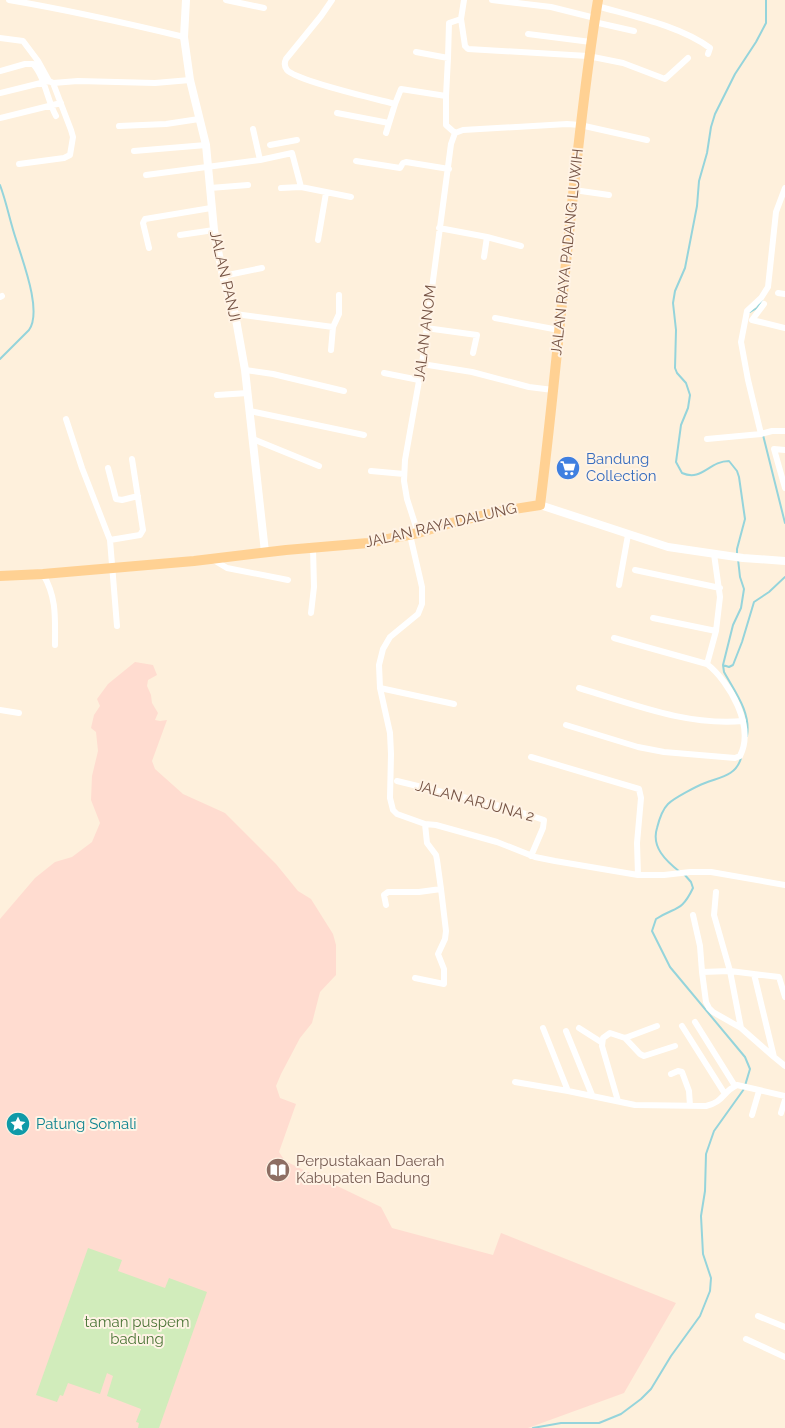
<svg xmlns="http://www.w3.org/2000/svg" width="785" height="1428" font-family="Raleway,sans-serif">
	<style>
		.commercial { fill: #ffdcd0 }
		.green { fill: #d1ecbb }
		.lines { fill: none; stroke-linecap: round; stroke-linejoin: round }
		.stream { stroke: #95d4db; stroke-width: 2 }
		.minor { stroke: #fff; stroke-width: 6 }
		.tertiary { stroke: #fff; stroke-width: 8 }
		.primary { stroke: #ffd193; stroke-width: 10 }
		.labels { text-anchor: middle; stroke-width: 4; stroke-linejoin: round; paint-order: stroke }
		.street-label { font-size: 15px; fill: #755344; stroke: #fff3e5 }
		.shop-label { font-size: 15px; fill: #366cbe; stroke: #fff3e5; text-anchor: start }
		.culture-label { font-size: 15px; fill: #0d838f; stroke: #fff3e5; text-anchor: start }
		.education-label { font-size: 15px; fill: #785e54; stroke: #fff3e5; text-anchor: start }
		.park-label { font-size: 15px; fill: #4d7638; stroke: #fff3e5 }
	</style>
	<rect width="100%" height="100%" fill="#fef0dc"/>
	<path class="commercial" d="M135 662 153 665 157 675 148 680 147 686 151 695 152 703 158 713 155 720 160 721 167 720 152 761 155 769 183 794 225 813 276 864 298 891 311 899 333 934 336 945V975L320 992 312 1023 300 1038 281 1074 276 1086 280 1098 296 1104 279 1152 285 1161 381 1207 392 1228 493 1255 501 1233 676 1303 624 1393 528 1428H0V919L35 878 55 862 72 857 92 842 100 823 91 800 92 776 98 751 96 732 91 728 94 715 100 706 97 699 108 684Z"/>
	<path class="green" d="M88 1248 122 1260 118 1271 165 1288 169 1278 207 1292 159 1428H138L139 1423 136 1422 141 1409 107 1396 113 1376 107 1373 100 1394 68 1383 63 1396 60 1395 57 1402 36 1395Z"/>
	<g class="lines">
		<path class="stream" d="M0 185C5 198 8 212 12 226 18 250 44 309 29 330L0 359
			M750 312 757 308 762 300
			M763 435 785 523
			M737 554V549L745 519 739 477 737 471 729 461C709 461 702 482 682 473L676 462 681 425 688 408 690 395 686 383 677 373 675 368 676 330 673 303 675 291 685 268 697 206 699 181 707 153 711 127 715 114 735 74 756 42 766 23V0
			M738 559 740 577 744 589 741 608 733 625 723 665 724 672C735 692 751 712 747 736
			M723 665 729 667 733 665 742 642 754 602 769 592 785 577
			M680 872C666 861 651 847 657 828 659 820 662 810 668 804 674 798 697 786 705 783 720 777 736 776 741 758
			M533 1428 561 1423H599L621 1414 641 1399 651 1389 671 1356 700 1316 710 1291 711 1278 703 1254 701 1216 705 1191 706 1154 714 1131 744 1089 750 1069 745 1057 670 967 652 931 656 919C676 906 681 913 693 888L691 882 684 874"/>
		<path class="minor" d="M9 0C68 10 126 23 184 37
			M226 0 264 8
			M332 0 321 16 286 59C284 63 284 66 287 70 297 81 376 99 395 104L386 133
			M464 0 461 19 465 46 468 49 588 56 623 63 665 79 688 58
			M492 0 551 7 595 18
			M597 6C632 16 681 26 710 48L708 54
			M594 22 634 31
			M528 34 591 42
			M0 38 23 41 38 61 49 81
			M416 52 448 58 449 23 461 19
			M0 71 25 64H33C45 77 47 100 56 116
			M0 93 49 81 53 83 78 81 155 83 190 80
			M446 96 448 58
			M395 104 401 89 446 96V125L455 133
			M337 113 389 123
			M0 118 61 103
			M119 126 166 124 199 119
			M253 129 260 160
			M455 133 463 130 567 124 580 125 647 140
			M270 145 297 140
			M134 151 206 145
			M356 161 400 168 403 163 406 162 449 169
			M19 164 64 158 70 155 73 137 71 130 53 83
			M146 175 260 160 292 153 301 187 351 197
			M210 188 248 185
			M281 188 301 187
			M574 190 609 195
			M439 228 487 237 521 246
			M180 235 214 230
			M318 240 326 193
			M149 248 143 223 145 219 211 208
			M484 257 487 237
			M223 276 262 268
			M778 293 785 294
			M0 297 2 296
			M764 304 752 320 785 328
			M235 314 333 327
			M495 318 559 330
			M426 328 477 335 473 353
			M331 350 333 327 339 314V295
			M422 364 472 372 529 387 553 390
			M245 370 273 374 344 391
			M384 373 419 380
			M217 395 248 393
			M250 411 364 435
			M66 419 82 468 110 540
			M761 434 748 380 741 342 747 311 761 298 768 287 776 212 785 188
			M253 439 319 466
			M707 439 761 434 772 431H785
			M785 450 774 449 785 488
			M108 468 116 499 122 500 138 496
			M371 471 404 474
			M418 533 407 499 404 481 405 460 422 364 451 144 455 133
			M410 535 422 587V604L418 614 390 637 383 649 379 665 380 688 390 733 391 754 390 798 393 810 397 814 425 824 436 825 497 842 535 857 555 861 638 875H664L690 872H711L785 885
			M212 559 227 568 288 580
			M635 570 720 588
			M43 574C57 598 55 618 55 645
			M619 585 628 535
			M311 613 314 587 313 548
			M653 618 716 631
			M117 626 110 540 140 535 143 530 132 459
			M707 664 716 631 720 597 714 554
			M380 688 454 704
			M579 688C633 704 686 726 743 721
			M0 710 19 713
			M566 725 638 747 664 752 735 758 740 756C755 727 730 682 707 664L614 638
			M531 757 639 789 641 798 637 843 638 875
			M397 781 508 808 544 820 543 828 531 856
			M716 892 714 915 730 971 741 1028
			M386 905 384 895 388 892H419L441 889 437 860 436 855 427 843 425 824
			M693 915 700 946 702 972 730 971 779 977 785 997
			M702 972 706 1002 709 1008 713 1012 741 1028 774 1057
			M754 974 774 1057 785 1066
			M415 978 444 984V969L438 954 445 939 446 931 441 889
			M695 1022 735 1086
			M682 1026 725 1094
			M543 1028 568 1091
			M579 1028 601 1042
			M566 1031 592 1095
			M625 1038 640 1054 644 1056 675 1046
			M671 1074 678 1071 682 1072 689 1091 690 1106
			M515 1082 568 1091 635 1105 706 1106C724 1102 722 1092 737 1085L785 1096
			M618 1101 602 1046 603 1038 610 1033 625 1038 657 1026
			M781 1113 785 1100
			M752 1115 759 1091
			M758 1316 785 1327
			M746 1339 785 1357"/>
		<path class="tertiary" d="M186 0 184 37 190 80 206 145 214 230 223 276 235 314 245 370 265 552
			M540 505 668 547 743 558 785 561"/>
		<path class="primary" d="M0 576 43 574 194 561 286 550 368 543 418 533 451 523 502 511 540 505C553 402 562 299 573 195 580 130 587 65 598 0"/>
	</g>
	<defs>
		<g id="supermarket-disc" transform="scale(1.25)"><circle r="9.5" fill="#3f7fe0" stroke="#fff3e5"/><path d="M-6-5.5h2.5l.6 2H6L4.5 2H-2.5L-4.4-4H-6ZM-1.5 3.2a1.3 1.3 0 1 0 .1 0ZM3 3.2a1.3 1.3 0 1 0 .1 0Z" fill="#fff"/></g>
		<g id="sight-disc" transform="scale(1.25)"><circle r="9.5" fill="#0f9aa8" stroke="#fff3e5"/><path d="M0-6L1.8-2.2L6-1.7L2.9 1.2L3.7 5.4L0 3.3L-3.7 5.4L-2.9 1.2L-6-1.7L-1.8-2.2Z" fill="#fff"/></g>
		<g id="library-disc" transform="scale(1.25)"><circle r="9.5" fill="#8d6e63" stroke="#fff3e5"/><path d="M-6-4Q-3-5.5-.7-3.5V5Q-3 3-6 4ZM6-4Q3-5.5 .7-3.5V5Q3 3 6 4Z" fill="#fff"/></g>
	</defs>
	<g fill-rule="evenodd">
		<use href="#supermarket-disc" x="568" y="468"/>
		<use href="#sight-disc" x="18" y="1124"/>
		<use href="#library-disc" x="278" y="1170"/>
	</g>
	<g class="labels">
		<g class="street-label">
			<text transform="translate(567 252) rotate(-84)" y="5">JALAN RAYA PADANG LUWIH</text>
			<text transform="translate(225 276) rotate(77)" y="5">JALAN PANJI</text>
			<text transform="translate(425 333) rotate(-83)" y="5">JALAN ANOM</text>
			<text transform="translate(441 525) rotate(-13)" y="5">JALAN RAYA DALUNG</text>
			<text transform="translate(475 801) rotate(15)" y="5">JALAN ARJUNA 2</text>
		</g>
		<g class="shop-label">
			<text x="586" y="464">Bandung<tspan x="586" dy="17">Collection</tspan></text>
		</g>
		<g class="culture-label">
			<text x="36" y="1129">Patung Somali</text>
		</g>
		<g class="education-label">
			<text x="296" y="1166">Perpustakaan Daerah<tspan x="296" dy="17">Kabupaten Badung</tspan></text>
		</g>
		<g class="park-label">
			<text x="137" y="1327">taman puspem<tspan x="137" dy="17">badung</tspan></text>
		</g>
	</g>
</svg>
